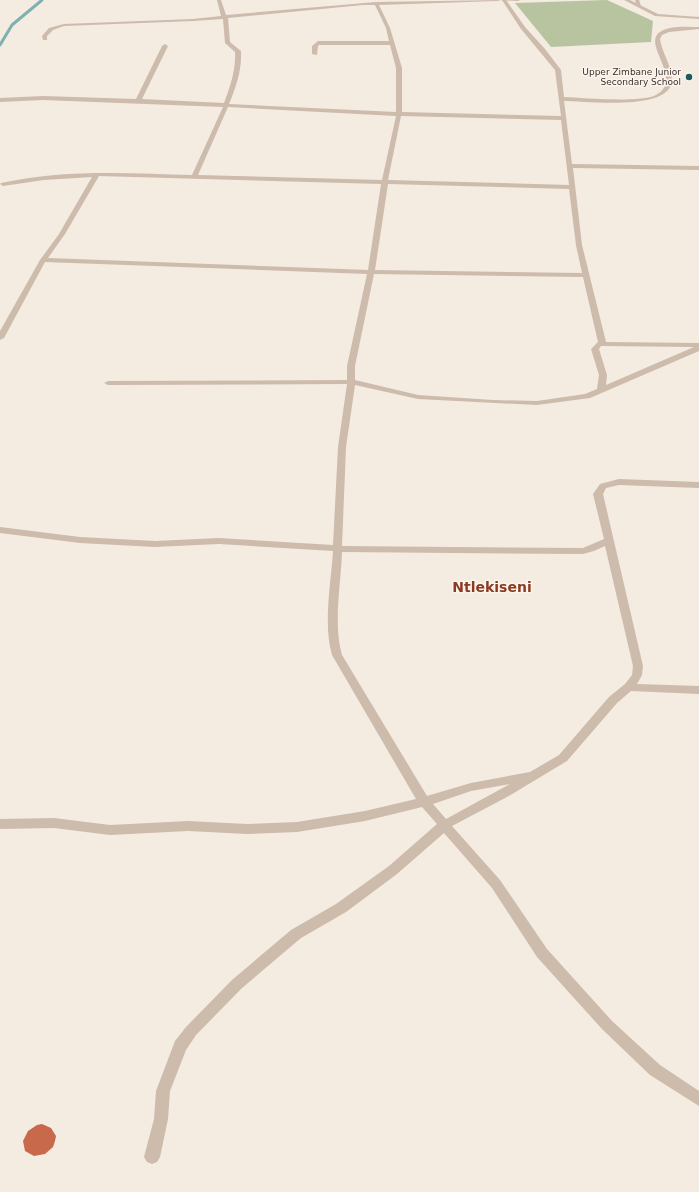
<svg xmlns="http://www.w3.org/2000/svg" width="699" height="1192" font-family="'DejaVu Sans',sans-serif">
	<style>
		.green { fill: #b8c4a0 }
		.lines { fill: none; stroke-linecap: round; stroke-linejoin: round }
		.stream { stroke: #7fb0b2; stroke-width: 3 }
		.building { fill: #c8694b }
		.minor { fill: #cdbbac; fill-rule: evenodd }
		.tertiary { fill: #cdbbac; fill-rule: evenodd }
		.poi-dot { fill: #1f5a5e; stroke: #fbf5ee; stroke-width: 1.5 }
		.labels { text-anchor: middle; stroke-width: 3; stroke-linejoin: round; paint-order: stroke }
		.far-poi-label { font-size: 9px; fill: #3b302b; stroke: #fbf5ee; text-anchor: end }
		.district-label { font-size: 14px; font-weight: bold; fill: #8c3b22; stroke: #fbf5ee }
	</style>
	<rect width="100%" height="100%" fill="#f4ebe1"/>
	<path class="green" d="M607 0 653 21 651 42 551 47 515 3Z"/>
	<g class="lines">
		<path class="stream" d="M0 45 12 25 42 0"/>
	</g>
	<path class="building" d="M42 1124 51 1128 56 1136 55 1141 53 1147 45 1154 34 1156 25 1151 23 1141 28 1131 37 1125Z"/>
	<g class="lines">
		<path class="minor" d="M217 0H221L226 15 376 2 500 0 498 1 379 5 390 28 402 68V112L561 116 555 70 521 29 502 0H506L525 27 545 49 561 70 564 97C584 98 640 103 656 95 685 80 641 44 660 32 670 25 687 27 699 27V29L669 32 662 35 660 39C662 53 672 66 672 80 671 112 586 101 564 101L572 164 699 166V170L573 168 582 245 606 342 699 343V351L590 398 537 405 418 399 355 385 346 447 342 546 583 548 604 539 593 494 600 484 619 479 699 482V488L619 485 606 488 603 494 643 666 642 675 637 684 699 686V694L631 691 617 703 567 761 507 797 452 826 500 880 547 949 612 1021 660 1065 699 1091V1106L650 1075 602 1029 537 957 492 888 444 833 397 874 346 912 301 938 242 988 196 1035 186 1050 170 1091 168 1119 160 1157 157 1162 152 1164 147 1162 144 1157 154 1119 156 1091 175 1041 186 1027 232 980 291 930 336 904 389 866 437 824 422 807 365 821 297 832 247 834 188 831 110 835 54 828 0 829V819L54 818 110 825 188 821 247 824 297 822 365 811 416 799 332 655C323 624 331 583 333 551L219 544 155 547 80 543 0 533V527L80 537 155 541 219 538 333 545 338 447 347 384 108 385 104 383 108 381 347 380V366L367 274 45 262 4 338 0 340V331L40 260 59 234 92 177 44 180 3 186 0 184 1 183C63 169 128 173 192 175L223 107 43 100 0 102V98L43 96 136 99 162 46 165 44 168 46 142 99 224 103C230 87 236 70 235 52L225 43 223 19 193 21 64 26 53 30 47 36V40H43L42 36 49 28 64 24 193 19 221 16ZM363 5H375L386 28 389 41H318L312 46V54L317 55 318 46 319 45H390L396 68V112L229 104C236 87 242 70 241 51L230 42 228 18ZM228 107 396 116 382 180 198 175ZM401 116 561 120 569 185 388 180ZM99 176 381 184 368 270 48 258 65 234ZM388 184 569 189 576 245 582 273 375 270ZM374 274 583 277 598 342 591 349 599 375 597 389 585 394 537 401 493 400 418 395 355 380V366ZM601 346 694 347 606 385 607 375 599 349ZM605 546 633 666 632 675 625 684 609 697 559 755 530 772 471 783 427 796 342 655C333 624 341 584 342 552L583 554 594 551ZM510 784 446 819 433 804 471 791Z
			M635 0H639L641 6H637Z"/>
		<path class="tertiary" d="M496 0H520L518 1Z
			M624 0H630L658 14 699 17V19L655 16Z"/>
	</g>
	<circle class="poi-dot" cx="689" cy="77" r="4"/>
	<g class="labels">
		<g class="far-poi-label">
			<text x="681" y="75">Upper Zimbane Junior<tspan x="681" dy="10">Secondary School</tspan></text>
		</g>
		<g class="district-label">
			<text x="492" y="592">Ntlekiseni</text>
		</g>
	</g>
</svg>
